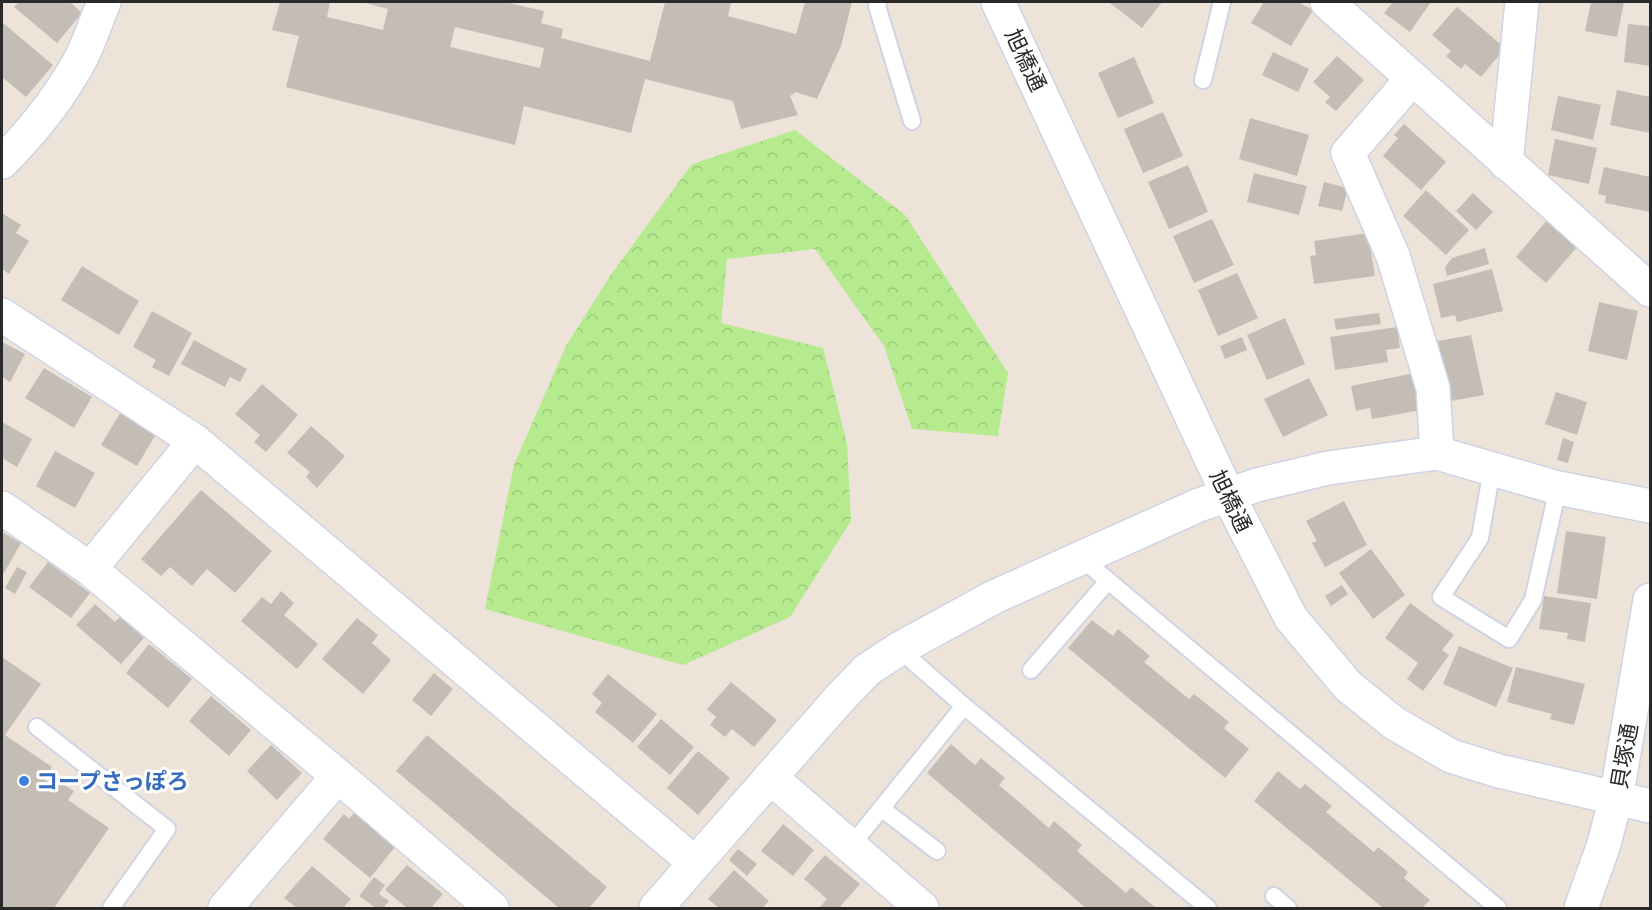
<svg xmlns="http://www.w3.org/2000/svg" width="1652" height="910" font-family="'Space Grotesk','Noto Sans JP',sans-serif">
	<style>
		.forest { fill: url(#forest-crowns) }
		.building { fill: #c4bdb6; fill-rule: evenodd }
		.lines { fill: none; stroke-linecap: round; stroke-linejoin: round }
		.lane-casing { stroke: #ced4e4; stroke-width: 20 }
		.street-casing { stroke: #ced4e4; stroke-width: 36 }
		.secondary-casing { stroke: #ced4e4; stroke-width: 36 }
		.lane { stroke: #fff; stroke-width: 16 }
		.street { stroke: #fff; stroke-width: 33 }
		.secondary { stroke: #fff; stroke-width: 33 }
		.shop-dot { fill: #3f7fe0; stroke: #fff; stroke-width: 2 }
		.labels { text-anchor: middle; stroke-width: 6; stroke-linejoin: round; paint-order: stroke }
		.street-label { font-size: 22px; fill: #292929; stroke: #fff }
		.shop-label { font-size: 22px; font-weight: bold; fill: #366cbe; stroke: #fff; text-anchor: start }
	</style>
	<defs>
		<pattern id="forest-crowns" width="20" height="18" patternUnits="userSpaceOnUse" patternTransform="scale(1.5)"><rect width="20" height="18" fill="#b5ea8f"/><path d="M2 6a3 3 0 1 1 6 0M12 15a3 3 0 1 1 6 0" fill="none" stroke="#9cc97b"/></pattern>
	</defs>
	<rect width="100%" height="100%" fill="#ede3d9"/>
	<path class="forest" d="M795 130 905 215 1008 373 998 436 912 429 884 346 815 249 727 259 721 323 823 348 847 444 851 521 790 617 683 665 485 609 514 465 566 346 610 276 692 164Z"/>
	<path class="building" d="M19 2H70L82 13 57 43 14 7Z
		M280 2H330L327 17 383 30 388 9 362 2H505L544 11 541 23 563 29 561 38 650 61 665 2H727L731 3 728 16 796 34 805 2H852L841 46 817 99 796 92 790 96 798 115 741 129 733 101 645 79 631 133 524 106 515 145 286 87 299 36 272 30ZM455 27 544 48 540 68 450 47Z
		M1111 2H1162L1142 28 1110 3Z
		M1264 2H1298L1313 10 1291 46 1251 23Z
		M1393 2H1431L1410 32 1384 13Z
		M1591 2H1624L1617 37 1585 31Z
		M1457 7 1505 48 1481 77 1465 64 1461 69 1446 56 1451 51 1432 35Z
		M3 23 53 65 26 97 2 77Z
		M1628 24 1650 26V66L1624 62Z
		M1273 52 1309 69 1298 92 1262 75Z
		M1337 56 1364 80 1336 111 1325 102 1330 97 1313 82Z
		M1134 57 1154 103 1118 118 1098 73Z
		M1617 90 1650 97V133L1610 125Z
		M1558 96 1601 105 1593 140 1551 130Z
		M1163 112 1183 156 1143 173 1124 129Z
		M1250 118 1309 135 1297 176 1239 159Z
		M1404 124 1446 162 1421 190 1383 156 1398 138 1394 135Z
		M1555 139 1597 148 1589 184 1548 175Z
		M1188 165 1208 212 1169 229 1148 182Z
		M1604 167 1650 177V212L1605 203 1606 196 1598 194Z
		M1254 173 1307 186 1299 215 1247 202Z
		M1324 182 1348 188 1342 211 1318 206Z
		M1426 190 1469 230 1446 255 1403 216Z
		M1473 193 1493 212 1476 230 1456 211Z
		M2 213 21 225 16 233 29 241 9 274 2 269Z
		M1212 219 1234 265 1194 283 1173 236Z
		M1548 219 1579 245 1546 283 1516 257Z
		M1368 233 1375 276 1314 284 1310 256 1316 255 1314 241Z
		M1485 248 1489 264 1447 276 1445 267 1452 258Z
		M82 266 139 301 119 335 61 300Z
		M1492 269 1503 311 1457 322 1455 315 1441 318 1433 284Z
		M1237 273 1258 318 1218 336 1198 290Z
		M1599 302 1638 311 1627 360 1588 351Z
		M152 311 192 333 169 376 152 367 156 360 133 347Z
		M1379 313 1381 324 1336 330 1334 319Z
		M1285 318 1305 364 1267 380 1247 335Z
		M1397 327 1400 348 1386 350 1388 362 1335 370 1330 337Z
		M1471 335 1484 395 1451 401 1438 341Z
		M1242 337 1247 350 1225 359 1220 346Z
		M194 340 247 369 240 382 230 377 225 387 181 364Z
		M2 342 25 354 10 382 2 377Z
		M44 368 92 397 74 428 25 398Z
		M1414 373 1421 410 1372 419 1370 408 1356 411 1351 386Z
		M1309 378 1328 415 1283 437 1264 399Z
		M262 384 298 415 266 452 254 442 260 435 235 414Z
		M1556 392 1587 402 1577 435 1545 424Z
		M120 413 156 434 137 466 101 445Z
		M2 422 32 439 17 467 2 458Z
		M311 426 345 456 317 488 306 477 310 472 287 453Z
		M1563 438 1574 442 1568 463 1557 460Z
		M55 451 95 473 75 508 36 486Z
		M201 490 272 551 235 593 207 569 192 586 170 567 161 576 141 559Z
		M1344 501 1367 545 1325 567 1312 543 1317 541 1306 521Z
		M1566 531 1606 537 1597 599 1557 593Z
		M2 532 21 543 4 573 2 571Z
		M1371 549 1405 595 1373 619 1339 573Z
		M48 562 90 593 71 618 29 587Z
		M17 567 27 572 15 594 5 588Z
		M1342 585 1348 594 1331 606 1325 596Z
		M281 591 294 603 284 615 318 644 297 669 241 621 262 597 271 604Z
		M1544 596 1591 603 1585 642 1567 639 1568 633 1539 629Z
		M1410 603 1454 635 1442 650 1449 655 1423 691 1407 679 1418 663 1385 638Z
		M95 604 115 622 120 617 144 638 121 664 76 625Z
		M357 618 378 635 372 643 391 660 363 694 322 659Z
		M1092 620 1113 636 1118 629 1150 656 1144 662 1189 699 1194 694 1229 722 1224 728 1249 749 1225 778 1068 648Z
		M149 644 192 679 168 708 126 673Z
		M1459 646 1513 668 1496 707 1443 684Z
		M2 657 41 684 5 735 52 767 44 779 50 784 54 778 74 791 68 800 109 828 54 908H2Z
		M1516 667 1585 684 1574 725 1550 719 1552 714 1507 702Z
		M434 673 453 689 431 716 412 700Z
		M608 674 657 714 633 743 595 712 602 703 592 694Z
		M731 682 777 720 754 747 732 729 725 737 710 725 716 717 707 709Z
		M211 696 251 730 229 756 189 721Z
		M661 719 694 747 670 775 637 747Z
		M427 735 607 887 589 908H559L396 771Z
		M951 744 975 765 981 758 1005 778 999 785 1049 828 1054 821 1082 845 1077 851 1126 893 1131 887 1156 908H1086L927 773Z
		M271 745 302 773 277 800 247 771Z
		M698 751 730 778 698 815 667 788Z
		M1278 771 1300 789 1305 784 1332 806 1326 812 1374 852 1378 847 1408 872 1404 878 1430 900 1422 908H1383L1254 801Z
		M354 813 395 847 370 878 323 839 344 814 349 819Z
		M783 824 814 850 793 876 761 851Z
		M738 849 757 864 747 876 729 860Z
		M825 855 860 884 839 908H819L827 899 804 879Z
		M407 865 443 894 431 908H407L385 890Z
		M312 866 351 899 343 908H297L284 898Z
		M734 870 769 901 762 908H719L708 899Z
		M374 877 385 885 379 894 389 901 383 908H376L359 896Z"/>
	<g class="lines">
		<g class="lane-casing">
			<path id="lane" d="M878 2 877 6 912 121
				M1203 80 1222 2
				M1492 469 1480 538 1441 597 1509 639 1533 600 1558 488
				M1081 558 1498 908
				M899 649 964 706 1208 908
				M1031 670 1108 581
				M37 727 167 829 111 908
				M881 808 937 851
				M850 847 964 706
				M1274 896 1288 908"/>
		</g>
		<g class="street-casing">
			<path id="street" d="M1327 2 1650 290
				M1412 79 1348 153 1393 256 1433 388 1437 453
				M2 162C32 132 58 100 79 62 89 44 96 21 104 2
				M1506 163 1522 2
				M2 315 195 441 695 863
				M2 508 90 569 338 776 492 908
				M90 569 195 441
				M770 777 922 908
				M225 908 338 776
				M656 908 841 697 867 670 899 649 994 597 1199 505 1257 485 1328 468 1437 453 1558 488 1650 506"/>
		</g>
		<g class="secondary-casing">
			<path id="secondary" d="M998 2 1228 495 1291 618 1348 686 1394 723 1451 756 1499 771 1650 806
				M1581 908 1603 847 1616 799 1650 600"/>
		</g>
		<use href="#lane" class="lane"/>
		<use href="#street" class="street"/>
		<use href="#secondary" class="secondary"/>
	</g>
	<circle class="shop-dot" cx="24" cy="781" r="6"/>
	<g class="labels">
		<g class="street-label">
			<text transform="translate(1026 60) rotate(65)" y="8">旭橋通</text>
			<text transform="translate(1231 501) rotate(64)" y="8">旭橋通</text>
			<text transform="translate(1624 756) rotate(-80)" y="8">貝塚通</text>
		</g>
		<g class="shop-label">
			<text x="36" y="789">コープさっぽろ</text>
		</g>
	</g>
	<rect width="1652" height="910" fill="none" stroke="#292929" stroke-width="6"/>
</svg>
